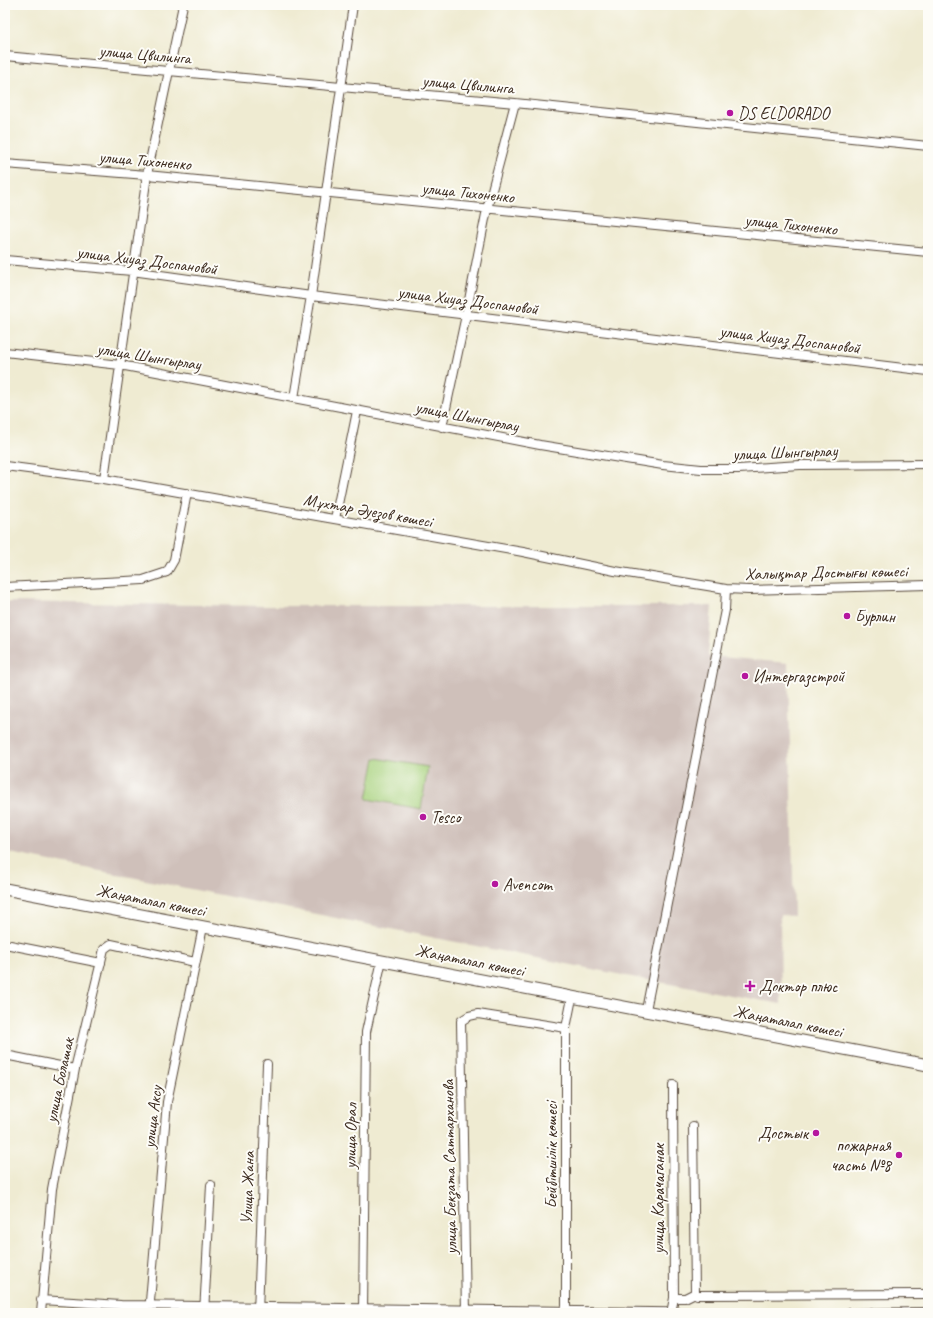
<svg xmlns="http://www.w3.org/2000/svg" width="933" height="1318" font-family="Caveat,sans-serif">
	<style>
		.built { fill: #f2d4be }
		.industrial { fill: #cfc0ba }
		.green { fill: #a7d27e; stroke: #717e4e }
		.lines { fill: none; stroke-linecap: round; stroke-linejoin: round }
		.minor-casing { stroke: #564739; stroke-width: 10 }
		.major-casing { stroke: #564739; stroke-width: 13 }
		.minor { stroke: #fff; stroke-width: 8 }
		.major { stroke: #fff; stroke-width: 11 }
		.poi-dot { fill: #b5179e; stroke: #fdfcf7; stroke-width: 1.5 }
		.labels { text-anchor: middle; stroke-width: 4; stroke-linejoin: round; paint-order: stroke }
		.street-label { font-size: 17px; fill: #3b2a1e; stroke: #fdfcf7 }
		.poi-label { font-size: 17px; fill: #3b2a1e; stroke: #fdfcf7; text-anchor: start }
	</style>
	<rect width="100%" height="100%" fill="#fdfcf7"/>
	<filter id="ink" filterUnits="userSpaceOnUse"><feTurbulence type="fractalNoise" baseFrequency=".025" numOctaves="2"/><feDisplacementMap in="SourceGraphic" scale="8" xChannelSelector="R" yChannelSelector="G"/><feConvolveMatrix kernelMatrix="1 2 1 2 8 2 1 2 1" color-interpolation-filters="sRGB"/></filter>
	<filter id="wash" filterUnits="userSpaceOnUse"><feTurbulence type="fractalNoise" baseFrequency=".012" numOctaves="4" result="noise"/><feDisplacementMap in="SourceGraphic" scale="16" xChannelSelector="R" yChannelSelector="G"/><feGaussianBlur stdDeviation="0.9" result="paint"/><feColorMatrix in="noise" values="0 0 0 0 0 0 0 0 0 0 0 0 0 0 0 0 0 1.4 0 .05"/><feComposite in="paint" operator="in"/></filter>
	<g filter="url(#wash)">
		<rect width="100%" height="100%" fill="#efebd2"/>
		<path class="built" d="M925 1181H928V1261H927Z"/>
		<path class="industrial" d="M5 602 265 606H712L708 656 788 663 794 916 780 915 781 1004 642 979 5 852Z"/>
		<path class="green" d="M375 758 428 767 421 809 367 799Z"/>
	</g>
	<g filter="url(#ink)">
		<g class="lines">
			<g class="minor-casing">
				<path id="minor" d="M5 56 515 103 928 146
					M5 164 147 175 928 252
					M5 260 132 271 311 296 928 371
					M5 352 120 365 540 445 663 465 701 469H739L800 465 928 464
					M294 398 311 296 353 5
					M442 427 466 315 487 209 515 103
					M5 466 104 479 523 552 615 571 726 589 749 590 928 585
					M104 479 147 175 183 5
					M335 519 357 411
					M5 587 125 581 143 580 167 572 174 560 187 493
					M5 944 101 963
					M646 1010 725 610 726 589
					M5 1055 75 1069
					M693 1126 695 1293
					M674 1298H685L695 1293 697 1295 926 1294
					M41 1300 121 1305 723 1313
					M41 1313 52 1189 75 1069 104 949 111 944 195 962
					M149 1313 167 1102 203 927
					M204 1313 211 1185
					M258 1313 267 1064
					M363 1313 366 1032 382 960
					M466 1313 461 1021 469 1016 478 1014 566 1028
					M566 1313V1028L572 998
					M671 1313 674 1298 673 1085
					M849 1313 928 1312"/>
			</g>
			<g class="major-casing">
				<path id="major" d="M5 889 928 1065"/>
			</g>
			<use href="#minor" class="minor"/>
			<use href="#major" class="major"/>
		</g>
	</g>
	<g class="poi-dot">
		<circle cx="730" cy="113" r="4"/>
		<circle cx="847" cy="616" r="4"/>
		<circle cx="745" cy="676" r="4"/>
		<circle cx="423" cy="817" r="4"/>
		<circle cx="495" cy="884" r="4"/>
		<path d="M748 980h4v4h4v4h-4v4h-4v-4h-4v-4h4z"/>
		<circle cx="816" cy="1133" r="4"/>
		<circle cx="899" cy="1155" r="4"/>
	</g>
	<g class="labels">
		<g class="street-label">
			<text transform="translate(145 54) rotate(5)" y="6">улица Цвилинга</text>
			<text transform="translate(468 84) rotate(5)" y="6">улица Цвилинга</text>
			<text transform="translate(145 160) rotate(5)" y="6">улица Тихоненко</text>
			<text transform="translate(468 192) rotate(6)" y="6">улица Тихоненко</text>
			<text transform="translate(791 224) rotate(6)" y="6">улица Тихоненко</text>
			<text transform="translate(147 260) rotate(7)" y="6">улица Хиуаз Доспановой</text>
			<text transform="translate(468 300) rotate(7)" y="6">улица Хиуаз Доспановой</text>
			<text transform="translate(790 339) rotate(7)" y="6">улица Хиуаз Доспановой</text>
			<text transform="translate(149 356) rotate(9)" y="6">улица Шынгырлау</text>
			<text transform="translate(467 416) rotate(11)" y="6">улица Шынгырлау</text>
			<text transform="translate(785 452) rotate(-2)" y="6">улица Шынгырлау</text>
			<text transform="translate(368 510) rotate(10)" y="6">Мұхтар Әуезов көшесі</text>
			<text transform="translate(826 572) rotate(-1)" y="6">Халықтар Достығы көшесі</text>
			<text transform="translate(151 900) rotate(11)" y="6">Жаңаталап көшесі</text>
			<text transform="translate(470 960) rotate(11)" y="6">Жаңаталап көшесі</text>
			<text transform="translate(788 1021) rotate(11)" y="6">Жаңаталап көшесі</text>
			<text transform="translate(59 1080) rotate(-78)" y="6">улица Болашак</text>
			<text transform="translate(152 1117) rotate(-83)" y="6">улица Аксу</text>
			<text transform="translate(350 1136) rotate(-89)" y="6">улица Орал</text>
			<text transform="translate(551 1155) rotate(-90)" y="6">Бейбітшілік көшесі</text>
			<text transform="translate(449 1167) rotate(-91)" y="6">улица Бекзата Саттарханова</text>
			<text transform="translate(247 1188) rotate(-88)" y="6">Улица Жана</text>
			<text transform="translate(658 1199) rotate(-90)" y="6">улица Карачаганак</text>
		</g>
		<g class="poi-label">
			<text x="738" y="119">DS ELDORADO</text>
			<text x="855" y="622">Бурлин</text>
			<text x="753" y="682">Интергазстрой</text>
			<text x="431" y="823">Tesco</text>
			<text x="503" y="890">Avencom</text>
			<text x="759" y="992">Доктор плюс</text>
			<text x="808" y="1139" text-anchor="end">Достык</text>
			<text x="891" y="1151" text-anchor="end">пожарная<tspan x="891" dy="20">часть №8</tspan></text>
		</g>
	</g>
	<rect width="933" height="1318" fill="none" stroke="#fdfcf7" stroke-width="20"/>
</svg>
